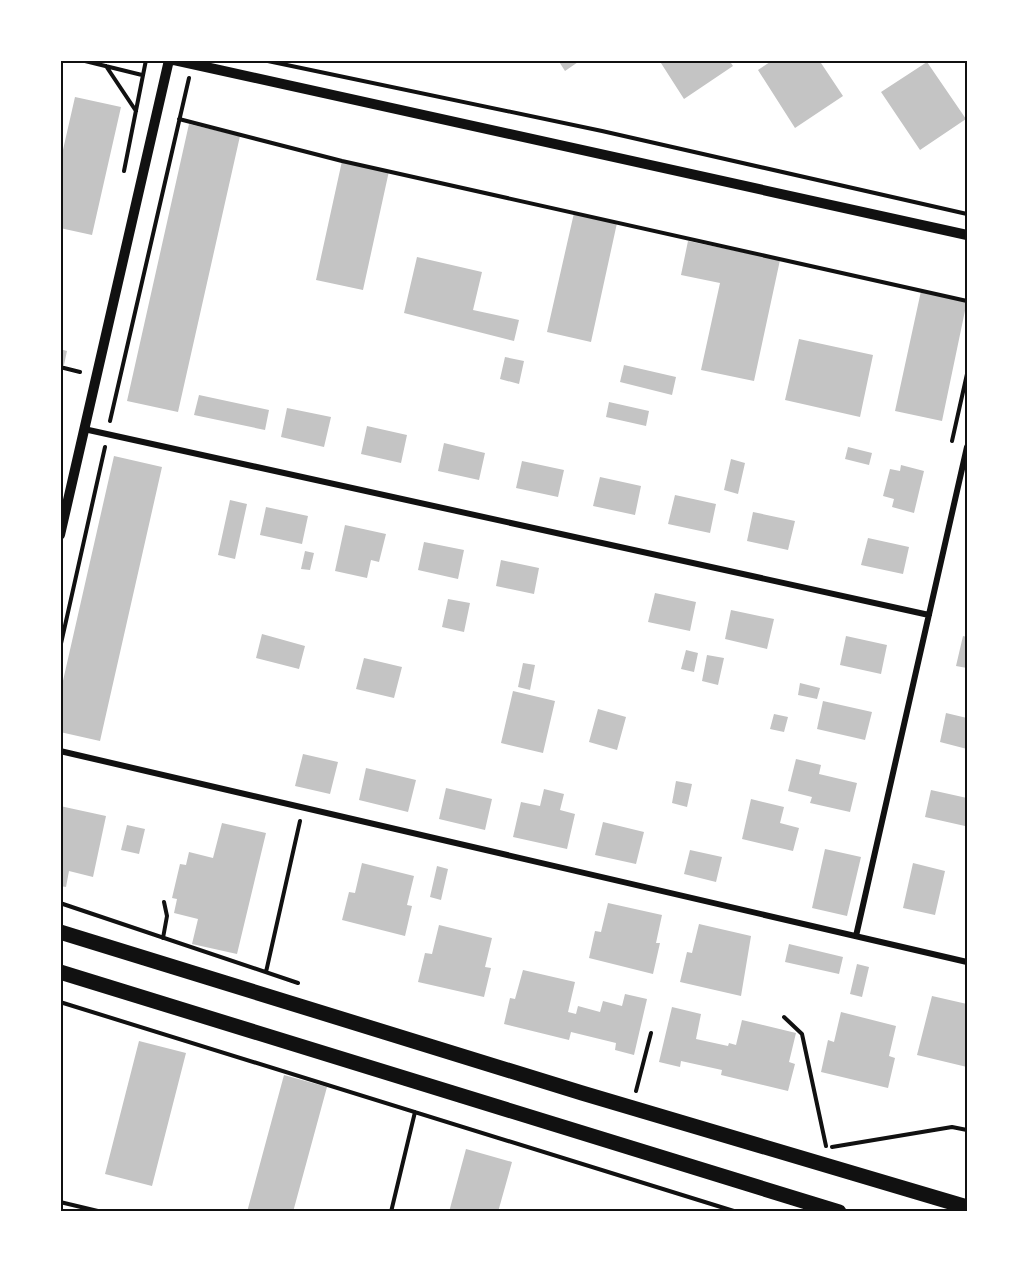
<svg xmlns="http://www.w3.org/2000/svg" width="1027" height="1272" font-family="Arial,sans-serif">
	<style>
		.building { fill: #c4c4c4 }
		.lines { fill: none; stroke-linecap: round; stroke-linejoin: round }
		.path { stroke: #111; stroke-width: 4 }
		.minor { stroke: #111; stroke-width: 6 }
		.tertiary { stroke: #111; stroke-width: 10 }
		.primary { stroke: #111; stroke-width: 15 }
		.neatline { fill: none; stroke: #111; stroke-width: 2 }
	</style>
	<rect width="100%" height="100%" fill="#fff"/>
	<path class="building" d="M558 60H581L565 71Z
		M659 60H729L733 66 684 99Z
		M773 60H819L843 96 795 128 758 70Z
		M927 62 966 119 920 150 881 92Z
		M75 97 121 107 92 235 60 228V163Z
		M189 124 240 136 178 412 127 401Z
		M342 161 389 171 363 290 316 280Z
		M574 213 617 223 591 342 547 332Z
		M688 241 780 260 754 381 701 370 720 283 681 275Z
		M417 257 482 272 473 310 519 320 514 341 404 313Z
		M921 291 967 301 942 421 895 411Z
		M799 339 873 355 860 417 785 400Z
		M60 349 67 351 64 365 60 364Z
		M505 357 524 361 519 384 500 379Z
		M624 365 676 377 672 395 620 382Z
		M199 395 269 410 265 430 194 415Z
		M609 402 649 411 646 426 606 417Z
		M287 408 331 417 324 447 281 437Z
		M367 426 407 435 401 463 361 454Z
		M444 443 485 453 479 480 438 471Z
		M848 447 872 453 869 465 845 459Z
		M114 456 162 467 100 741 60 732V694Z
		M731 459 745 463 738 494 724 490Z
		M522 461 564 470 558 497 516 488Z
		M901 465 924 471 914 513 892 507 894 499 883 496 890 469 900 471Z
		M600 477 641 486 635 515 593 506Z
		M675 495 716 504 710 533 668 524Z
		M230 500 247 504 235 559 218 555Z
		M266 507 308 516 302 544 260 535Z
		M753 512 795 521 788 550 747 541Z
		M345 525 386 534 379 562 371 560 367 578 335 571Z
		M868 538 909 547 903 574 861 565Z
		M424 542 464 550 458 579 418 570Z
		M305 551 314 553 310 570 301 569Z
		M501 560 539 568 534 594 496 586Z
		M655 593 696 602 690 631 648 622Z
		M448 599 470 603 464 632 442 627Z
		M731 610 774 619 767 649 725 639Z
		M262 634 305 646 299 669 256 658Z
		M846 636 887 645 881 674 840 665Z
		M963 636 967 637V668L956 666Z
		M686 650 698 653 694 672 681 669Z
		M707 655 724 658 718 685 702 681Z
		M364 658 402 667 394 698 356 689Z
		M523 663 535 665 530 690 518 687Z
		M800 683 820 688 817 699 798 695Z
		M513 691 555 701 543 753 501 743Z
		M823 701 872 712 865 740 817 729Z
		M598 709 626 717 617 750 589 742Z
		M946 713 967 718V749L940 742Z
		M774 714 788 717 784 732 770 729Z
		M303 754 338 762 330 794 295 786Z
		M796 759 821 765 819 774 857 783 850 812 810 803 812 797 788 791Z
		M366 768 416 780 408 812 359 800Z
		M676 781 692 784 687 807 672 803Z
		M446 788 492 799 485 830 439 819Z
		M544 789 564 794 560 810 575 814 567 849 513 837 521 802 540 806Z
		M931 790 967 798 965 826 925 817Z
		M751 799 784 807 780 823 799 828 793 851 742 839Z
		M60 806 106 816 93 877 69 871 66 887 60 886Z
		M603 822 644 832 636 864 595 855Z
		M222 823 266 833 237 954 192 944 198 919 174 913 177 899 172 898 180 864 186 865 189 852 213 858Z
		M127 825 145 829 139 854 121 850Z
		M825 849 861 857 847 916 812 908Z
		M690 850 722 857 716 882 684 874Z
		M362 863 414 876 407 905 412 906 405 936 342 920 349 892 355 893Z
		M913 863 945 871 935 915 903 908Z
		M437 866 448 869 441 900 430 897Z
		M608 903 662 915 656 943H660L653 974 589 958 595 931 601 932Z
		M699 924 751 936 741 996 680 982 687 952 692 953Z
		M439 925 492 938 485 967 491 968 484 997 418 982 425 953 432 954Z
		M789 944 843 957 839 974 785 962Z
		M857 964 869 967 862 997 850 994Z
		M523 970 575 982 568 1012 576 1014 578 1006 600 1012 603 1001 622 1006 625 994 647 999 634 1055 615 1050 616 1043 571 1032 569 1040 504 1024 510 998 515 999Z
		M932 996 967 1004V1067L917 1055Z
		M672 1007 701 1014 696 1039 728 1046 729 1043 736 1045 742 1020 796 1033 789 1062 795 1064 788 1091 721 1075 722 1070 681 1061 680 1067 659 1062Z
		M841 1012 896 1026 889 1056 895 1058 888 1088 821 1072 828 1040 834 1042Z
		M139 1041 186 1053 152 1186 105 1174Z
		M284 1075 327 1087 293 1212H247Z
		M466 1149 512 1162 498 1212H449Z"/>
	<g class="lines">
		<path class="path" d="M81 60 142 75
			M263 60 602 131 967 214
			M106 66 136 111
			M179 119 342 161 967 301
			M124 171 146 60
			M60 367 80 372
			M110 421 189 78
			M952 441 967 374
			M60 648 105 447
			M60 903 298 983
			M163 938 167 916 164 902
			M266 972 300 821
			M60 1002 737 1212
			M784 1017 802 1034 826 1146
			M636 1091 651 1033
			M832 1147 952 1127 967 1130
			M60 1202 102 1212
			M391 1212 415 1112"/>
		<path class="minor" d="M84 429 929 615
			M60 751 967 962
			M856 936 967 447"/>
		<path class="tertiary" d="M174 60 967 235
			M60 535 169 60"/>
		<path class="primary" d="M60 932 582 1093 967 1207
			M60 972 839 1212"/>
	</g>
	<rect width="1027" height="1272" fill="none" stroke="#ffffff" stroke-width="123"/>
	<rect x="62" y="62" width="904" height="1148" class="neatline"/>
</svg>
